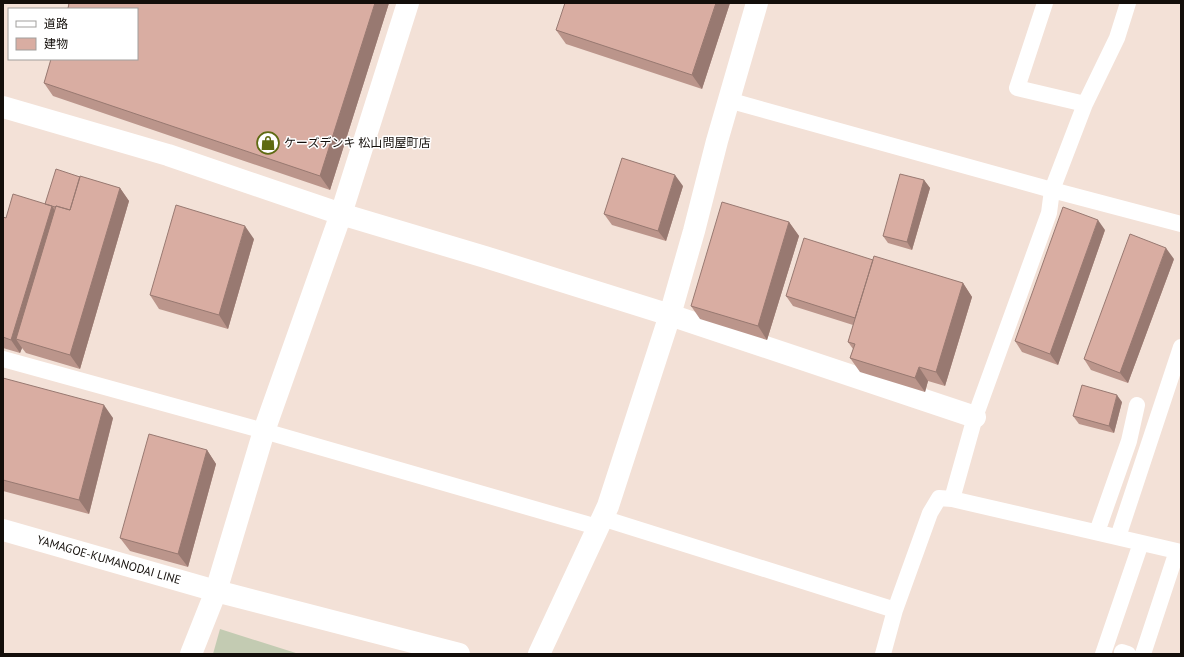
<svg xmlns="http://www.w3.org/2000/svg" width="1184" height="657" font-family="'PT Sans','Noto Sans JP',sans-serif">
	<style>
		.green { fill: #c3cbb2 }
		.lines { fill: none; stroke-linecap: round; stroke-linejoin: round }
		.street { stroke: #fff; stroke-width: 16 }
		.secondary { stroke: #fff; stroke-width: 22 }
		.wall { fill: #bb958b }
		.shaded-wall { fill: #987971 }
		.building { fill: #d9ada2; stroke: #987971 }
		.labels { text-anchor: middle; stroke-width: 3; stroke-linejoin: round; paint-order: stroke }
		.poi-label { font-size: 12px; fill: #130e0a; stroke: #fff; text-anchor: start }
		.street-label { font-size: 12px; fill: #130e0a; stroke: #fff }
	</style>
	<rect width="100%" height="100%" fill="#f3e1d7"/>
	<path class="green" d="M220 629 299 654H213Z"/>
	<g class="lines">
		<path class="street" d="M1045 3 1017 88 1085 104
			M1128 3 1117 38 1085 104 1052 190 1049 213 975 417 952 499 1181 552
			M728 100 1052 190 1181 224
			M3 359 264 431 597 527
			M602 518 895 610
			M1097 532 1129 441 1137 405
			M1118 537 1181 347
			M1122 652 1128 654
			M883 654 895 610 930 513 939 498 952 499
			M1103 654 1141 543
			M1143 654 1177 551"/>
		<path class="secondary" d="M3 107 168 155 341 214 485 257 670 315 975 417
			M3 530 216 591 459 654
			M191 654 216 591 264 431 341 214 408 3
			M539 654 608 506 670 315 694 231 717 141 757 3"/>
	</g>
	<path class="wall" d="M69 3H389L330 190 53 96 44 83Z
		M730 3 702 89 566 44 556 30Z
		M80 177 120 188 129 201 80 369 26 353 22 348 20 353 3 348V217L6 218 45 204Z
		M924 180 930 188 912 250 888 243 883 236Z
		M683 186 666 241 612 225 604 214Z
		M789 222 799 236 767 340 700 319 691 306Z
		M1105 230 1058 365 1022 352 1015 341Z
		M254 239 228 329 159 309 150 295Z
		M1174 259 1128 383 1091 370 1084 359Z
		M873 260 963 283 972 297 945 386 928 381 925 392 860 372 850 358 853 349 848 342 853 325 793 306 786 296Z
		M3 378 113 418 89 514 3 491Z
		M1122 402 1114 433 1079 424 1073 416Z
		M207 450 216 464 188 567 130 551 120 538Z"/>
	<path class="shaded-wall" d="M375 3H389L330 190 320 176Z
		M716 3H730L702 89 692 75Z
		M675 175 683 186 666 241 658 231Z
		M924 180 930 188 912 250 907 242Z
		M120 188 129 201 80 369 70 355Z
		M52 206 61 220 16 339 22 348 20 353 11 340Z
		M1098 220 1105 230 1058 365 1050 354Z
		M789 222 799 236 767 340 758 326Z
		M245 226 254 239 228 329 219 315Z
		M1166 248 1174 259 1128 383 1120 373Z
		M963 283 972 297 945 386 936 372Z
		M919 367 928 381 925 392 915 378Z
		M1117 395 1122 402 1114 433 1109 426Z
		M104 405 113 418 89 514 79 500Z
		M207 450 216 464 188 567 178 554Z"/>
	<path class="building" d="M69 3H375L320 176 44 83 51 59H137V9H68Z
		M565 3H716L692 75 556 30Z
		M622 158 675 175 658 231 604 214Z
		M56 169 80 177 70 210 56 206 55 207 45 204Z
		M900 174 924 180 907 242 883 236Z
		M80 176 120 188 70 355 16 339 56 206 70 210Z
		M13 194 52 206 11 340 3 337V217L6 218Z
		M722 202 789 222 758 326 691 306Z
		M176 205 245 226 219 315 150 295Z
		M1063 207 1098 220 1050 354 1015 341Z
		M1130 234 1166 248 1120 373 1084 359Z
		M804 238 873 260 855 318 786 296Z
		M874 256 963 283 936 372 919 367 915 378 850 358 855 344 848 342Z
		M3 378 104 405 79 500 3 480Z
		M1082 385 1117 395 1109 426 1073 416Z
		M149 434 207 450 178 554 120 538Z"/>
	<defs>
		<g id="shop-ring" transform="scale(1.15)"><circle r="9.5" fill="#fff" stroke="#5e6a12" stroke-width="1.5"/><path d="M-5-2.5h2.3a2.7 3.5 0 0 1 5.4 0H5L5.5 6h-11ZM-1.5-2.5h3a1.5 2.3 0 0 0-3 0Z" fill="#5e6a12"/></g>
	</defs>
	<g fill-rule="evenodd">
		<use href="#shop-ring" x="268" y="143"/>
	</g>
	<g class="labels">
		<g class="poi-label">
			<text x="284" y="147">ケーズデンキ 松山問屋町店</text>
		</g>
		<g class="street-label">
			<text transform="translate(109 560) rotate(16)" y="4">YAMAGOE-KUMANODAI LINE</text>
		</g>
	</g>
	<rect width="1184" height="657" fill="none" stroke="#130e0a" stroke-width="8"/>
	<rect x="8" y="8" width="130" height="52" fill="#ffffff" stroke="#a19f9d"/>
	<rect x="16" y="21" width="20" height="6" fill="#ffffff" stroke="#a19f9d"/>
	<text x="44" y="28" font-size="12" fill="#130e0a">道路</text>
	<rect x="16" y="38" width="20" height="12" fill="#d9ada2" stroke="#a19f9d"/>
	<text x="44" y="48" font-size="12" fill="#130e0a">建物</text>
</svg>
